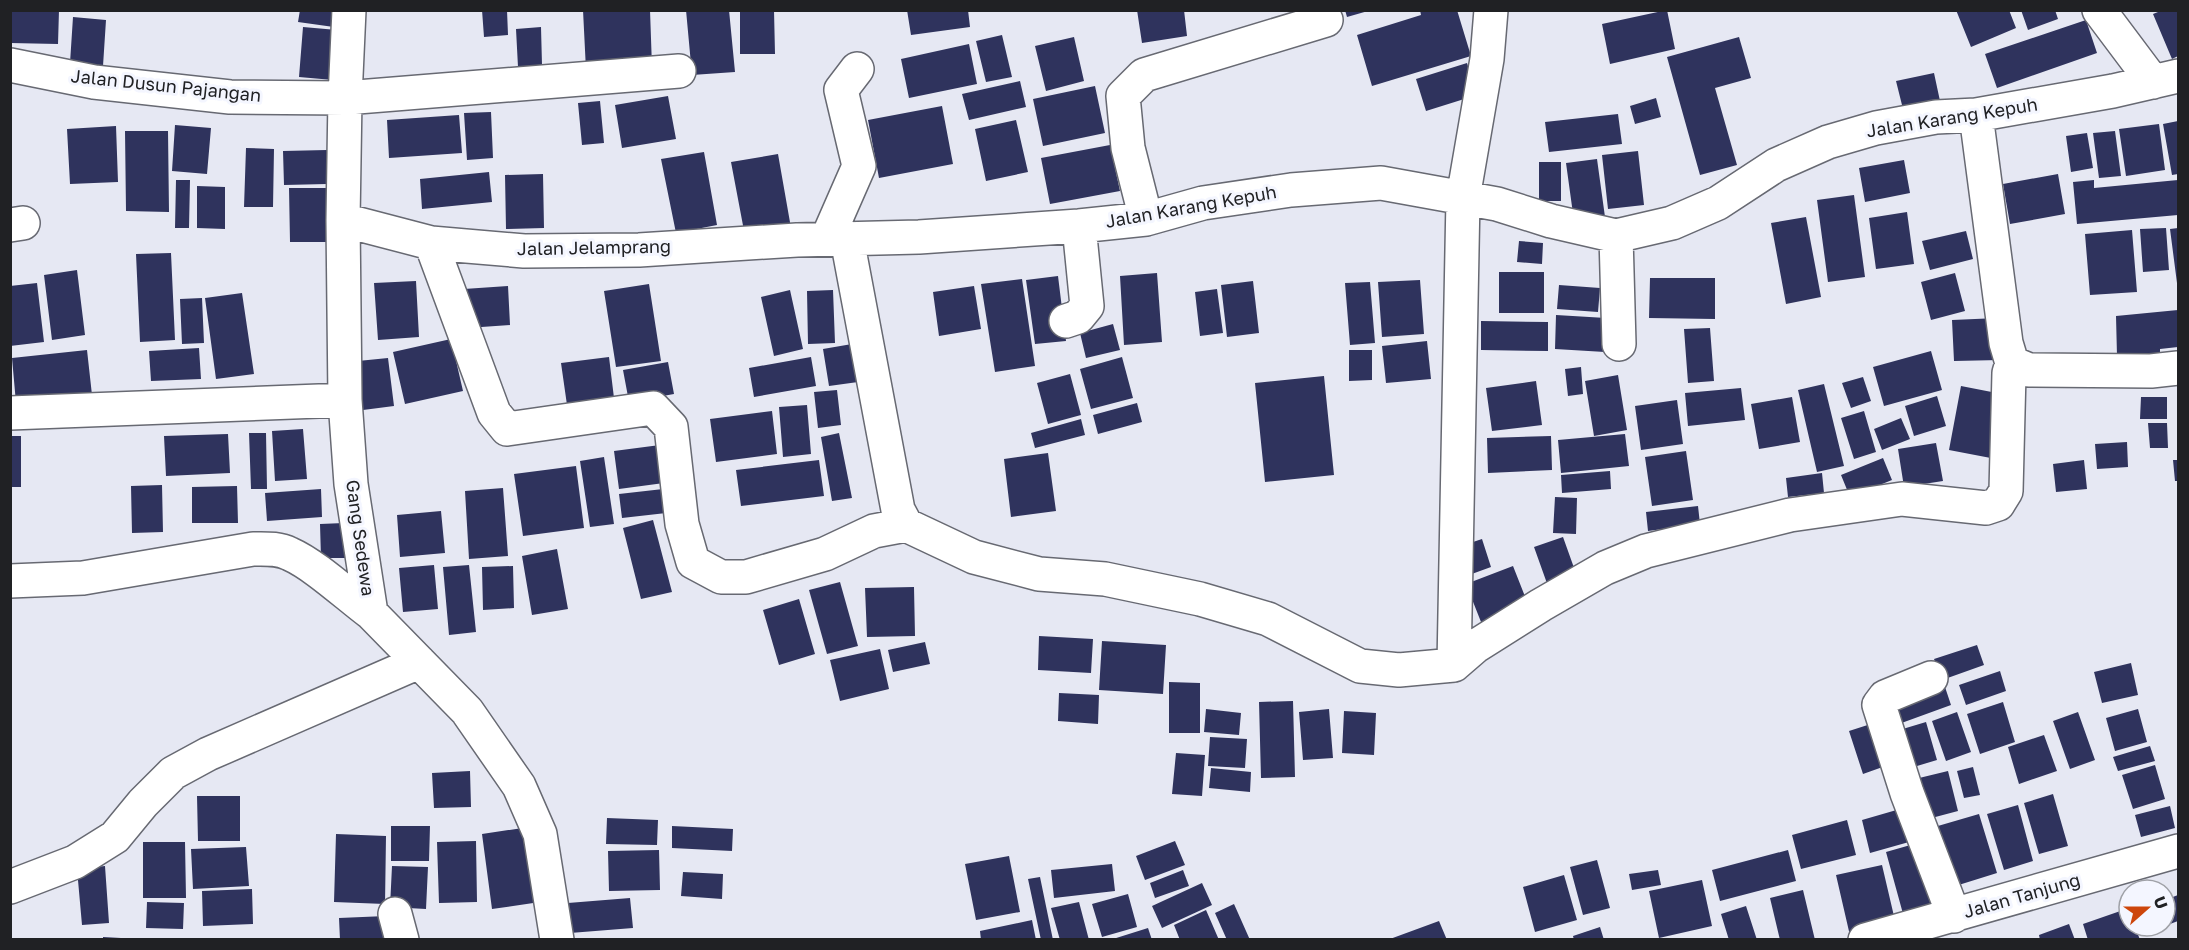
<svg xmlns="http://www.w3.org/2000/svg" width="2189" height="950" font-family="'Golos Text',sans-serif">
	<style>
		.building { fill: #2f335d }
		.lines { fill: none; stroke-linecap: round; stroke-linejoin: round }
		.minor-casing { stroke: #676972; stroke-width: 36 }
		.minor { stroke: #fff; stroke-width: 33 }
		.labels { text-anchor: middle; stroke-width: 6; stroke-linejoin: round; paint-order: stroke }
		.street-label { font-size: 18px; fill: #202124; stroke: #f4f6ff }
	</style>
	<rect width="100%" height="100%" fill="#e6e8f3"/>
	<path class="building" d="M10 10H59L58 44 10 43Z
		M300 10H344L341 28 298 22Z
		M482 10H507L508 35 484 37Z
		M583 10H650L652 67 586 70Z
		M686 10H729L735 72 692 75Z
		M740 10H774L775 54H740Z
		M907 10H968L970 27 911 35Z
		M1137 10H1184L1187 36 1142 43Z
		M1345 10H1368V11L1347 17Z
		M1420 10H1457L1471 56 1372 86 1357 35 1421 15Z
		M1667 10 1675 49 1610 64 1602 24Z
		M1956 10H2009L2016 28 1971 47Z
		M2021 10H2055L2058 19 2028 30Z
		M2163 10H2178V56L2172 59 2153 14Z
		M73 17 106 20 103 66 70 63Z
		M2086 20 2097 53 1997 88 1985 54Z
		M303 27 337 30 333 80 299 77Z
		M541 27 542 65 518 67 516 29Z
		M1002 35 1012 77 986 82 976 41Z
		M1074 37 1084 81 1046 91 1035 46Z
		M1739 37 1751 78 1715 88 1737 165 1700 175 1667 57Z
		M969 44 977 84 909 98 901 59Z
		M1467 63 1477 95 1426 111 1416 79Z
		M1934 73 1940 101 1903 109 1896 81Z
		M1020 81 1026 107 969 120 962 94Z
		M1095 86 1105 133 1043 146 1033 99Z
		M668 96 676 139 622 148 615 105Z
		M1656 98 1661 117 1635 124 1630 106Z
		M600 101 604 143 582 145 578 103Z
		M942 106 953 164 879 178 868 120Z
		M491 112 493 158 467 160 464 113Z
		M1618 114 1622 144 1549 152 1545 122Z
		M459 115 462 153 389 158 387 120Z
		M1016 120 1028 172 986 181 975 129Z
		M2178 121V174L2172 175 2163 124Z
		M2159 124 2165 170 2126 176 2119 129Z
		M175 125 211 128 207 174 172 171Z
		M116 126 118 182 70 184 67 129Z
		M125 131H168L169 212 126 211Z
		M2115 131 2121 176 2099 178 2093 133Z
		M2087 133 2093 168 2071 172 2066 136Z
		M1110 145 1120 191 1050 204 1041 158Z
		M246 148 274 149 273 207H244Z
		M327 150V184L284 185 283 151Z
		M1638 151 1644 205 1608 209 1602 155Z
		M704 152 717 225 676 233 661 159Z
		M778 154 791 228 745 236 731 162Z
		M1597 159 1605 217 1574 221 1566 163Z
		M1904 160 1910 193 1865 202 1859 168Z
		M1539 162H1561V201H1539Z
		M489 172 492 202 422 209 420 179Z
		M543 174 544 228 506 229 505 175Z
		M2058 174 2065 214 2010 224 2003 184Z
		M176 180H190L189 228H175Z
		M2094 180V188L2178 180V215L2077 224 2073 182Z
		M197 186 225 187V229L197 228Z
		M289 188H335V242H290Z
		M1854 195 1865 277 1828 282 1817 200Z
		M1907 212 1914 264 1876 269 1869 218Z
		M1806 217 1821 297 1786 304 1771 223Z
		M2166 228 2169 270 2143 272 2140 229Z
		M2178 228V282L2177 283 2170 229Z
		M2132 230 2137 292 2090 295 2085 234Z
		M1966 231 1973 259 1930 270 1922 241Z
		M1519 241 1543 243 1542 264 1517 262Z
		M171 253 175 340 140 342 136 254Z
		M77 270 85 335 52 340 44 275Z
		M1499 272H1544V313H1499Z
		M1157 273 1162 342 1124 345 1120 276Z
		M1955 273 1965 311 1931 320 1921 282Z
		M1058 276 1066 341 1035 344 1026 280Z
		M1650 278H1715V319L1649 318Z
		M1022 279 1035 366 995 372 981 284Z
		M1420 280 1424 334 1382 337 1378 282Z
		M416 281 419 337 378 340 374 283Z
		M1253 281 1259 333 1227 337 1221 285Z
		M1370 282 1375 343 1350 345 1345 283Z
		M37 283 44 342 10 346V286Z
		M649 284 661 361 616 367 604 291Z
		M1559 285 1600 288 1598 312 1557 309Z
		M508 286 510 325 467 328 464 289Z
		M974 286 981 329 939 336 933 292Z
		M1217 289 1223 333 1200 336 1195 292Z
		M790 290 803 349 774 356 761 297Z
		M833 290 835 343 808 344 807 291Z
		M242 293 254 374 216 379 205 298Z
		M202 298 204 343 182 344 180 299Z
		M2178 310V347L2160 349V355L2117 356 2116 316Z
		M1556 315 1606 318 1605 352 1555 349Z
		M1998 318 2000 360 1954 361 1952 320Z
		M1481 321 1548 322V351L1481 350Z
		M1113 324 1120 350 1086 358 1080 333Z
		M1710 328 1714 381 1688 383 1684 329Z
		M451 339 463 391 405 404 393 352Z
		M1427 341 1431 379 1386 383 1382 346Z
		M852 344 858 382 829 386 823 349Z
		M199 348 201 379 151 381 149 351Z
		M87 350 92 395 16 403 12 358Z
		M1349 350H1372V380L1349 381Z
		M1931 351 1942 390 1884 406 1873 367Z
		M609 357 614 398 567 405 561 363Z
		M811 357 816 386 754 397 749 368Z
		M1122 357 1133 398 1091 409 1080 369Z
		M388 358 394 406 363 410 358 361Z
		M668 362 674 394 629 402 623 370Z
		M1581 367 1583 394 1568 396 1565 369Z
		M1070 374 1081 415 1048 424 1037 383Z
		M1618 375 1627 430 1594 436 1585 381Z
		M1324 376 1334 475 1265 482 1255 383Z
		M1863 377 1871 401 1851 408 1842 383Z
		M1536 381 1542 425 1492 431 1486 388Z
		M1824 384 1844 466 1817 472 1798 390Z
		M1961 386 2007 395 1996 459 1949 450Z
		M1741 388 1745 420 1688 426 1685 393Z
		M837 390 841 425 818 428 814 392Z
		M1937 396 1946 426 1914 436 1905 406Z
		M1792 397 1800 442 1759 449 1751 404Z
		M2141 397H2167V419H2140Z
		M1677 400 1683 444 1641 450 1635 406Z
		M1137 403 1142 422 1098 434 1093 415Z
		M807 405 811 454 783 457 779 407Z
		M772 411 777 454 716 462 710 419Z
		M1864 411 1876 452 1854 459 1841 418Z
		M1901 418 1910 439 1882 450 1874 429Z
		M1081 419 1085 435 1035 448 1031 433Z
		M2148 423H2167L2168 448H2150Z
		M303 429 307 479 275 481 272 431Z
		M249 433H266L267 489H251Z
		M839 433 852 498 832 501 821 437Z
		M228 434 230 473 166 476 164 436Z
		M1625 434 1629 466 1561 473 1558 440Z
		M10 436H21V487H10Z
		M1551 436 1552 470 1488 473 1487 438Z
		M2127 442 2128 467 2097 469 2095 444Z
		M1936 443 1943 481 1904 487 1898 449Z
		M660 445 664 483 619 489 614 451Z
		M1686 451 1693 500 1652 506 1645 457Z
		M1048 453 1056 511 1011 517 1004 459Z
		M604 457 614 524 590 527 580 461Z
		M1883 458 1892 480 1850 497 1841 475Z
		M819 460 824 496 741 506 736 470Z
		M2084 460 2087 489 2056 492 2053 464Z
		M2173 460H2178V481H2175Z
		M576 466 584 528 523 536 514 474Z
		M1610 471 1611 489 1562 493 1561 475Z
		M1822 473 1824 493 1788 497 1786 478Z
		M162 485 163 532 132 533 131 486Z
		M237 486 238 523H192V487Z
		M503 488 508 556 469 559 465 491Z
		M672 488 675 512 622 518 619 494Z
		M321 489 322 517 267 521 265 493Z
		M1555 497 1577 498 1576 534 1553 533Z
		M1698 506 1700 524 1648 531 1646 512Z
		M441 511 445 553 400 557 397 515Z
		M653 520 672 592 641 599 623 528Z
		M344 523 345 558H321L320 524Z
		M1563 537 1578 579 1549 589 1534 547Z
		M1482 539 1491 567 1469 575 1461 546Z
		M557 549 568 609 532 615 522 556Z
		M434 565 438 609 403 612 399 568Z
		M469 565 476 632 449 635 443 567Z
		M513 566 514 608 483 610 482 567Z
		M1513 566 1530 609 1483 627 1466 584Z
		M840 582 858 646 827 654 809 590Z
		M914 587 915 636 867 637 865 588Z
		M799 599 815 654 779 665 763 610Z
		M1039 636 1093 639 1091 673 1038 670Z
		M1102 641 1166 645 1163 694 1099 690Z
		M925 642 930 664 893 672 888 650Z
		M1977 645 1984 665 1942 680 1934 659Z
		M880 649 889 689 840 701 830 660Z
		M2131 663 2138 695 2102 703 2094 672Z
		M2000 671 2006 691 1966 705 1959 685Z
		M1169 682 1200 683V733H1169Z
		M1944 684 1951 705 1896 725 1889 703Z
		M1059 693 1099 695 1098 724 1058 721Z
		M1293 701 1295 777 1261 778 1259 702Z
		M2003 702 2015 742 1980 754 1967 714Z
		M1206 709 1241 713 1239 735 1204 732Z
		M1329 709 1333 758 1303 760 1299 712Z
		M2138 709 2147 742 2115 751 2106 718Z
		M1344 711 1376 713 1374 755 1342 753Z
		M1957 712 1971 752 1946 761 1932 721Z
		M2078 712 2095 760 2070 769 2053 721Z
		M1877 722 1891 764 1863 774 1849 731Z
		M1926 722 1937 760 1907 769 1896 731Z
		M2044 735 2057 771 2019 784 2008 747Z
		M1210 737 1247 739 1245 768 1208 766Z
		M2150 746 2155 761 2118 771 2113 757Z
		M1176 753 1205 755 1202 796 1172 794Z
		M2155 765 2165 799 2133 809 2122 775Z
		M1973 767 1980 795 1964 798 1957 771Z
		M1211 768 1251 772 1250 792 1209 788Z
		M470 771 471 807 434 808 432 773Z
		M1948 771 1958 811 1924 820 1915 779Z
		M2053 794 2068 846 2039 854 2024 803Z
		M197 796H240V841H198Z
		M2018 805 2033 861 2004 870 1987 814Z
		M2170 806 2175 828 2141 837 2135 815Z
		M1900 809 1909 842 1870 853 1862 820Z
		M1979 814 1997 873 1949 888 1931 828Z
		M607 818 658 820 657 845 606 844Z
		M1847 820 1856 855 1801 869 1792 835Z
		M391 826H430L429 861H391Z
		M672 826 733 829 732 851 672 848Z
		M529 827 540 902 492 909 482 834Z
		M336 834 386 836 385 904 334 902Z
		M476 841 477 902 439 903 437 842Z
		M1175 841 1185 865 1145 880 1136 856Z
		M143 842H185L186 898H143Z
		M1921 842 1940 911 1905 921 1886 852Z
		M246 847 249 886 193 889 191 849Z
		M659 850 660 890 609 891 608 851Z
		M1788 850 1796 881 1720 901 1712 870Z
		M1009 856 1020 912 976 920 965 864Z
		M1597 860 1610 908 1583 915 1570 867Z
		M1112 864 1115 891 1054 898 1051 870Z
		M1882 865 1897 929 1851 940 1836 875Z
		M105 866 109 923 82 925 77 869Z
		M392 866 428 867 426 909 390 907Z
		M1183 870 1189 886 1155 898 1150 883Z
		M1658 870 1661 885 1632 890 1629 874Z
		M683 872 723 874 722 899 681 896Z
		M1564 875 1577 920 1535 932 1523 887Z
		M1040 877 1053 940H1041L1028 879Z
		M1702 880 1712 926 1659 938 1649 891Z
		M1202 883 1212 905 1162 928 1152 906Z
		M252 889 253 924 203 926 202 891Z
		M1803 890 1815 940H1780L1770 898Z
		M1128 894 1137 927 1102 937 1092 904Z
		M2178 895V921L2146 933 2143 926H2165V900Z
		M630 898 633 928 570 933 568 903Z
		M147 902 184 903 183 929 146 928Z
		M1079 902 1089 940H1060L1051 908Z
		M1234 904 1250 940H1227L1215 913Z
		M1746 906 1757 940H1729L1721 914Z
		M2129 908V926H2135L2140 940H2088L2083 924Z
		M1206 910 1219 940H1180L1174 925Z
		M386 916 387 940H340L339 918Z
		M1032 920 1036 940H981L980 931Z
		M1439 921 1447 940H1390V939Z
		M2069 924 2075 940H2040L2039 935Z
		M1600 927 1604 940H1574L1573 936Z
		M1148 928 1152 940H1113V939Z
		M103 937 121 938V940H103Z"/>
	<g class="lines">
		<g class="minor-casing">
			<path id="minor" d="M349 10 345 98 679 71
				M2099 10 2153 82
				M10 65 94 82 230 97 345 98 343 220 345 400 351 484 371 613 467 711 519 786 540 834 557 940
				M1976 115 2006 343 2012 363 2029 370 2151 371 2178 368
				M1146 219 1128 148 1123 96 1144 75 1326 20
				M343 220 431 243 524 251 639 250 797 240 919 237 1079 226 1146 219 1203 203 1291 190 1381 183 1497 204 1551 221 1616 236 1672 223 1718 203 1776 165 1828 142 1876 128 1936 117 1976 115 2113 91 2178 76
				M10 225 23 223
				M1616 236 1619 344
				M827 239 859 166 841 90 857 69
				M847 239 898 510 906 525
				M431 243 494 413 507 429 653 408 671 427 682 524 693 562 721 577H746L825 554 874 531 906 525 974 557 1039 574 1105 579 1200 599 1268 619 1360 666 1399 670 1454 665 1476 646 1541 605 1605 568 1646 551 1790 515 1902 499 1986 508 1998 504 2006 491 2009 373 2012 363
				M1066 321 1078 317 1087 306 1079 226
				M10 413 345 400
				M10 581 83 578 253 549C266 549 278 548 290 554 315 565 348 596 371 613
				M1454 665 1463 198 1487 59 1491 10
				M1931 678 1885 697 1879 705 1907 793 1954 916
				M10 887 75 862 115 837 143 803 173 773 208 754 419 662
				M395 914 402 940
				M1865 940 2178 851"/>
		</g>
		<use href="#minor" class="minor"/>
	</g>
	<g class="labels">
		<g class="street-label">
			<text transform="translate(166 86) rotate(6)" y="6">Jalan Dusun Pajangan</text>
			<text transform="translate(1952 118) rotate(-9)" y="6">Jalan Karang Kepuh</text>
			<text transform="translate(1191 207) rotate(-10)" y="6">Jalan Karang Kepuh</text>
			<text transform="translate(594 248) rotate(-1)" y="6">Jalan Jelamprang</text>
			<text transform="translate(360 538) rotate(82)" y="6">Gang Sedewa</text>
			<text transform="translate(2022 896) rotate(-16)" y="6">Jalan Tanjung</text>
		</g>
	</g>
	<rect width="2189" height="950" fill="none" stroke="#202124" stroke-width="24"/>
	<g transform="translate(2147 908) rotate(69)"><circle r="28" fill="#f4f6ff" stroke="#9fa1a7" stroke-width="1.5"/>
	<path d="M0-4.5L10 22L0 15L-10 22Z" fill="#cd460c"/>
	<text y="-9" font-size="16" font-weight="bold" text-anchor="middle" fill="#202124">U</text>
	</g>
</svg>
